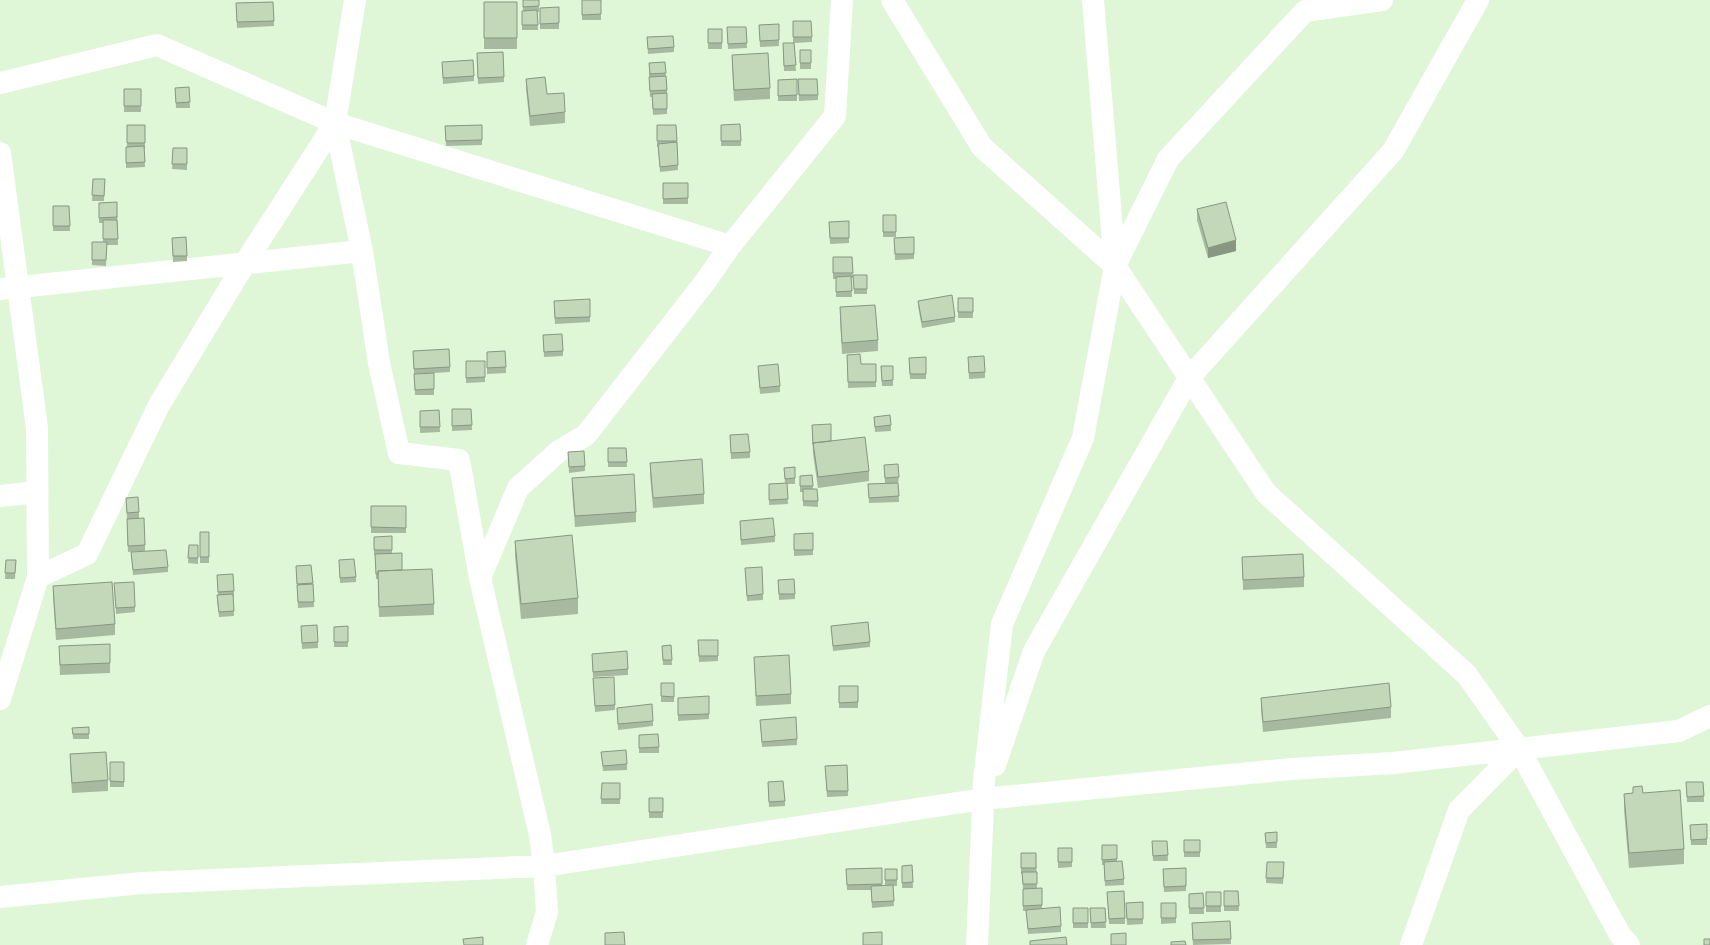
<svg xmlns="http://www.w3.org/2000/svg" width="1710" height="945" font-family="Karla,sans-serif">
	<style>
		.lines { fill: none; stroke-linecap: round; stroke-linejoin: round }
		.minor { stroke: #fff; stroke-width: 22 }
		.wall { fill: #a7ba9f }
		.shaded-wall { fill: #889782 }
		.building { fill: #c2d8b9; stroke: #889782 }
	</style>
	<rect width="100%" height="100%" fill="#dff6d7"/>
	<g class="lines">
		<path class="minor" d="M355 0 335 123 362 251 379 363 399 453 459 460 480 578
			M892 0 982 147 1115 266 1266 493 1467 675 1519 749 1620 935 1629 945
			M0 83 157 45 335 123 730 246
			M0 153 37 428 38 577 0 699
			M1115 266 1168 159 1305 11 1382 0
			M0 289 362 251
			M0 496 37 492
			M38 577 87 554 159 405 245 263 335 123
			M995 765 1034 651 1189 378 1393 151 1478 0
			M0 897 142 883 544 866 983 799 1291 769 1393 763 1679 731 1710 716
			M537 945 547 912 544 866 540 835 480 578 518 488 559 451 586 435 705 282 730 246 835 116 842 0
			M977 945 984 781 1002 624 1083 438 1115 266 1093 0
			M1411 945 1459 810 1519 749"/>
	</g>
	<path class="wall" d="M523 0H539V12H537L538 30H522V11H523Z
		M582 0H601V20H582Z
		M273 2 274 26 237 28 236 3Z
		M484 2H517V49H484Z
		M540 8 559 23V29H540Z
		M793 21 812 37V42L794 43 796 71H784L783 43H793Z
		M779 24V46L760 47 759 25Z
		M746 27 747 48 728 49 727 32Z
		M708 29H722V49H708Z
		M647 37 674 47V52L648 54Z
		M800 50H811V69H800Z
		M503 52 504 82 478 84 477 53Z
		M732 55 770 88V99L734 101 732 66Z
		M442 62 474 76V81L443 84Z
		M665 62 667 90V114L653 115 652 97H650L649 82V63Z
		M526 79 565 112V123L530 126 526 89Z
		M797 79V101H778V80Z
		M798 79 818 95V100L799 101Z
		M189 87 190 108H176L175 88Z
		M124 89H141V112H124Z
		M127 125H145V149H144L145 167 126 168V147H127Z
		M482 125V145L446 146 445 126Z
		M657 125H676L678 170 660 172 658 147H657Z
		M721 125 741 141V146H721Z
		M173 148H187V170L172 169Z
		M93 179H105L104 201H92Z
		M663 183H688V204H663Z
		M117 202 118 245H107L106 266 92 265V242H103V223H99V203Z
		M53 206H69L70 231H53Z
		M1197 209 1236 251 1208 258 1197 220Z
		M883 215H896V237H883Z
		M849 221V243L830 244 829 227Z
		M172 238 187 256V261L173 262Z
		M894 238 914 254V259L895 260Z
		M833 257H852L853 278H851L852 297H836V279H833Z
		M853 275H867V294H854Z
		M958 298H973V318H958Z
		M590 299V322L555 324 554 307Z
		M918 301 955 317V322L922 328 918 306Z
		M840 307 878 340V351L842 354 840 318Z
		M543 335 563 351V356L544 357Z
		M413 351 450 367V372L434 373V395H415Z
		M505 351 506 373 487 374V352Z
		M847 355 861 364H876V387L848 388Z
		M926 357V379H910L909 363Z
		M968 357 985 372V378L969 379Z
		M485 361V382L466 383V366Z
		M758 366 780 386V392L760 394 758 372Z
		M881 366H893V386H882Z
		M452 409H471L472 430 452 431Z
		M439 410 440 432 420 433V411Z
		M874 417 891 425V431L875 432Z
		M812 425 831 441 869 471V481L818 488 813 454Z
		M730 435 750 452V458L731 459Z
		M608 448H626L627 467H608Z
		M568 452 585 466V471L569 473Z
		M650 463 704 494V504L653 508 650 474Z
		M884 465 899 477 898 483 899 502 869 503 868 484 885 483Z
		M795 467V484H787L788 504 769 505V484L785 483 784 468Z
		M812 475 813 489 818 501V507L803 506V492H800V476Z
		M572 478 636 512V522L575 527 572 489Z
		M126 498 139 512V518L145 545V551L128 552 127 524V519Z
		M371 506H406V533H371Z
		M740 521 775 536V542L741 545Z
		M200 532H209V563H200Z
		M813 533V555L794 556V534Z
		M374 537 392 550V553L402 570 434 604V615L379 617 378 579H376L375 555H374Z
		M515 541 578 598V614L521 619 515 556Z
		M189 545H198V564L188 563Z
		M131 552 168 567V572L133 575Z
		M1242 557 1304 577V587L1243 590Z
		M6 560H16L15 579H5Z
		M339 560 356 577V582L340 583Z
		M296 566 313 583 314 607 298 608Z
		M745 568 763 594V600L747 601Z
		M217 575 234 591V597H233L234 616 219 617 217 600V595H218Z
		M778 580 795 594V599L779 600Z
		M114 583 135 607V612L116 614Z
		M53 586 115 624V635L56 640 53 597Z
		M301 626 318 642V648L302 649Z
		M348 626V647H334V627Z
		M831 626 870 642V647L833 651Z
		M698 640H718V661L699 662Z
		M671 645 672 665H663L662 646Z
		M59 646 110 663V673L60 675Z
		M592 654 628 669V675L593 677Z
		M754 657 791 694V704L756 706Z
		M593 678 615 705V710L595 712Z
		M661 683H674V702H661Z
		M839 686H858V708H839Z
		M709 696V719L678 721V703Z
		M1261 698 1391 707V718L1263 732 1261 709Z
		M617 708 653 721V726L618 730Z
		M760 720 797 739V745L762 747Z
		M89 727V739H73L72 728Z
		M639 735 659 747V753H639Z
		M601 752 627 764V770L603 771Z
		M70 754 108 780V791L72 793 70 765Z
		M110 762H124V787H110Z
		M847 765 848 796 827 797 825 766Z
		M768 782 785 801V806L769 807Z
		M1686 782H1703L1704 802H1687Z
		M602 783H620V804H601Z
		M1633 787 1643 793 1684 849V864L1629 868 1624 810V794L1633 793Z
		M649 798H663V818H649Z
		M1707 824V845H1691L1690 825Z
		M1277 832V848H1266L1265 833Z
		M1184 840H1200V857H1184Z
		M1152 841H1167L1168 861H1153Z
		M1102 845H1117V861L1124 879V885L1105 886 1104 865H1102Z
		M1058 848H1072V867L1058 868Z
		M1021 853H1036L1037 889 1042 888V908L1061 926V932L1028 934 1026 911H1023V889L1022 874H1021Z
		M912 865 913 888H902V866Z
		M1284 867 1283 884 1266 883V878Z
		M882 868V886L885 885V869H897V886H893L894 906 872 908 871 890H847L846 869Z
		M1186 868V891L1164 892 1163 869Z
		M1224 891H1238L1239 911H1224Z
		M1107 892 1125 918V924H1109Z
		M1206 892H1221V912H1206Z
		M1203 893 1204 914H1189V894Z
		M1143 902V924L1127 925 1126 903Z
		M1161 903H1176V923L1161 924Z
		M1073 908H1088V928H1073Z
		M1090 908H1105L1106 928H1091Z
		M1230 921 1231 944 1193 945 1192 928Z"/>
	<path class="shaded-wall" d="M1236 240V251L1208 258V248Z"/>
	<path class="building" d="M523 0H539V6L523 7Z
		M582 0H601V14L582 15Z
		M273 2 274 21 237 22 236 3Z
		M484 2H517V38H484Z
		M559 7V23L540 24V8Z
		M537 10 538 25H522V11Z
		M793 21H811L812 37H793Z
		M779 24V40L760 41 759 25Z
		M727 27H746L747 43 728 44Z
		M708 29H722V43H708Z
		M673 36 674 47 648 49 647 37Z
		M783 43H794L796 65 784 66Z
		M800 50H811V63H800Z
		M503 52 504 77 478 78 477 53Z
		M768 53 770 88 734 90 732 55Z
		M473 60 474 76 443 78 442 62Z
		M665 62 666 73 650 74 649 63Z
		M666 76 667 90 650 91 649 77Z
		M545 77 547 94 564 93 565 112 530 116 526 79Z
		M797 79V95L778 96V80Z
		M798 79H817L818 95H799Z
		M189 87 190 102 176 103 175 88Z
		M124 89H141V106H124Z
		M667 93V109H653L652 94Z
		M740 124 741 141H721V125Z
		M127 125H145V143H127Z
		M482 125V140L446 141 445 126Z
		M657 125H676L677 141H657Z
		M677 142 678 165 660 167 658 144Z
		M144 146 145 162 126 163V147Z
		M173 148H187V164H172Z
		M93 179H105L104 196 92 195Z
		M663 183H688V198L663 199Z
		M117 202V217L99 218V203Z
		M1226 202 1236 240 1208 248 1197 209Z
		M53 206H69L70 226H53Z
		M883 215H896V232H883Z
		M103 220H117L118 239H103Z
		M849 221V238H830L829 222Z
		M186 237 187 256H173L172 238Z
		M914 237V254H895L894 238Z
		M92 242H107L106 260H92Z
		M833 257H852L853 273H833Z
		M853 275H867V289H854Z
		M851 276 852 291 836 292V277Z
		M952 295 955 317 922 322 918 301Z
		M958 298H973V312H958Z
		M590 299V317L555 318 554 301Z
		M875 305 878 340 842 343 840 307Z
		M562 334 563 351 544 352 543 335Z
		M449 349 450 367 414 369 413 351Z
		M505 351 506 367 487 368V352Z
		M860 354 861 364H876V382H848L847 355Z
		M984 356 985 372 969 373 968 357Z
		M926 357V374H910L909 358Z
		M466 361H485V377L466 378Z
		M778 364 780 386 760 388 758 366Z
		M881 366H893V380L882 381Z
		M434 373V389L415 390 414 374Z
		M452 409H471L472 425 452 426Z
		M439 410 440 427H420V411Z
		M890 415 891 425 875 427 874 417Z
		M831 424V441L813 443V444L812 425Z
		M748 434 750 452 731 453 730 435Z
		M865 437 869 471 818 477 813 443Z
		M608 448H626L627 462H608Z
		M584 451 585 466 569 467 568 452Z
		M702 459 704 494 653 498 650 463Z
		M898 464 899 477 885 478 884 465Z
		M795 467V478L785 479 784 468Z
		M634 474 636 512 575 516 572 478Z
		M812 475 813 486H800V476Z
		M787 483 788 499 769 500V484Z
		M898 483 899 496 869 498 868 484Z
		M803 489H817L818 501H803Z
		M138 497 139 512 127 513 126 498Z
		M371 506H406V528L371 527Z
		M144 518 145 545 128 546 127 519Z
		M773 518 775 536 741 540 740 521Z
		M200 532H209V557H200Z
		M813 533V550H794V534Z
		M572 535 578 598 521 604 515 541Z
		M392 536V550H374V537Z
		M189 545H198V558H188Z
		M166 550 168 567 133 570 131 552Z
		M402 553V570L378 571V574H376L375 554Z
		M1303 554 1304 577 1243 580 1242 557Z
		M354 559 356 577 340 578 339 560Z
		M6 560H16L15 573H5Z
		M311 565 313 583 297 584 296 566Z
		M762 567 763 594 747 596 745 568Z
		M432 569 434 604 379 607 378 571Z
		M233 574 234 591 218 592 217 575Z
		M794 579 795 594H779L778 580Z
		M112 582 115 624 56 629 53 586Z
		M134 582 135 607 116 608 114 583Z
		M313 584 314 602H298L297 585Z
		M233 594 234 611 219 612 217 595Z
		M868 622 870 642 833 646 831 626Z
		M317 625 318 642 302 643 301 626Z
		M348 626V642H334V627Z
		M698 640H718V656H699Z
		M110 644V663L60 665 59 646Z
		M671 645 672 660H663L662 646Z
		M627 651 628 669 593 672 592 654Z
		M789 655 791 694 756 696 754 657Z
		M614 677 615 705 595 706 593 678Z
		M661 683H674V697L661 696Z
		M1389 683 1391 707 1263 722 1261 698Z
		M839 686H858V702L839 703Z
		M709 696V714L678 715V698Z
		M652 704 653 721 618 724 617 708Z
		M796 717 797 739 762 742 760 720Z
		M89 727V734H73L72 728Z
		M658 734 659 747 639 748V735Z
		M626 750 627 764 603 766 601 752Z
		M106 752 108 780 72 783 70 754Z
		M110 762H124V782L110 781Z
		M847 765 848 791H827L825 766Z
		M783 781 785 801 769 802 768 782Z
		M1686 782H1703L1704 796 1687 797Z
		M602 783H620V799H601Z
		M1642 786 1643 793 1680 790 1684 849 1629 853 1624 794 1633 793V787Z
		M649 798H663V812H649Z
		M1707 824V839L1691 840 1690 825Z
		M1277 832V842L1266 843 1265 833Z
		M1184 840H1200V852H1184Z
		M1152 841H1167L1168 855 1153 856Z
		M1102 845H1117V859L1102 860Z
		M1058 848H1072V862H1058Z
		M1021 853H1036V868H1021Z
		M1122 861 1124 879 1105 881 1104 862Z
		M1267 862H1284L1283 878H1266Z
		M912 865 913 882 902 883V866Z
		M882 868V884L847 885 846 869Z
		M1186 868V886L1164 887 1163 869Z
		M885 869H897V880H885Z
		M1022 872H1037V884H1023Z
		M893 885 894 901 872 902 871 886Z
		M1042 888V905L1023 906V889Z
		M1124 891 1125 918 1109 919 1107 892Z
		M1224 891H1238L1239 906H1224Z
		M1206 892H1221V906H1206Z
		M1203 893 1204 908H1189V894Z
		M1143 902V919H1127L1126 903Z
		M1161 903H1176V918H1161Z
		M1060 907 1061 926 1028 929 1026 910Z
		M1073 908H1088V923H1073Z
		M1090 908H1105L1106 922 1091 923Z
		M1230 921 1231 939 1193 940 1192 923Z
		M624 932 625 945H605V933Z
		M882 932V945H863V933Z
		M1126 933V945H1111V934Z
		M483 937V945H464L463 939Z
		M1066 937 1067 945H1030V941Z
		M1704 939H1710V945H1704Z
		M1185 941 1186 945H1171V942Z"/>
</svg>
